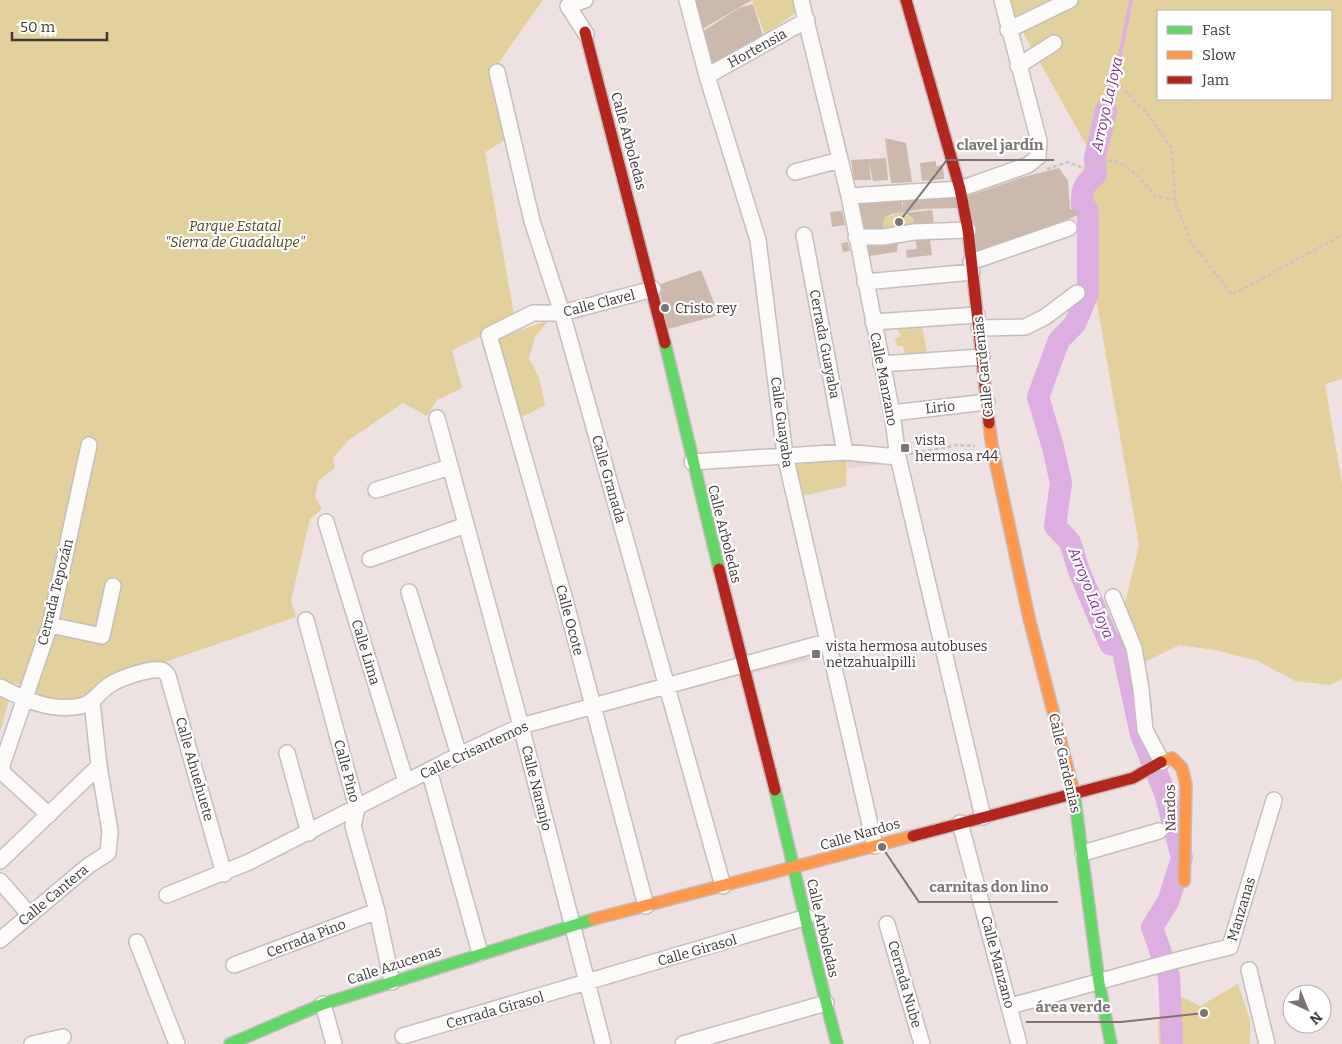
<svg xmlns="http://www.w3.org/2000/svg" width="1342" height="1044" font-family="Bitter,serif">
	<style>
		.built { fill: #e5d3d0 }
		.green { fill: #e2d09d; fill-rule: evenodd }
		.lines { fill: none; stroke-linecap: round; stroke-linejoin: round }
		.stream { stroke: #dcaee1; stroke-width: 4 }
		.river { stroke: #dcaee1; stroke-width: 22 }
		.building { fill: #ccb9ac }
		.street-casing { stroke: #c5bdbc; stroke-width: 18 }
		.fast-casing { stroke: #c5bdbc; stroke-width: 14 }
		.slow-casing { stroke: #c5bdbc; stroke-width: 14 }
		.jam-casing { stroke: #c5bdbc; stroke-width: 14 }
		.path { stroke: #c7c4c4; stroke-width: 2.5; stroke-dasharray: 4 2.5; stroke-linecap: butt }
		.street { stroke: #fcfbfa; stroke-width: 15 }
		.fast { stroke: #63d668; stroke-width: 11 }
		.slow { stroke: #ff974d; stroke-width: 11 }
		.jam { stroke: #b3261e; stroke-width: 11 }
		.poi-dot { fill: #7c7472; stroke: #fff; stroke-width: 2 }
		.labels { text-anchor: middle; stroke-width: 4.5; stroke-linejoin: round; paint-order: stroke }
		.street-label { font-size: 14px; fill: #3f3836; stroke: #fff }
		.park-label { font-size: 14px; font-style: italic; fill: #51471e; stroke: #fff }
		.poi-label { font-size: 14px; fill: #3f3836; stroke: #fff; text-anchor: start }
		.water-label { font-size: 15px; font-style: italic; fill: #7c338a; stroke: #fff }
		.leader { fill: none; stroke: #7c7472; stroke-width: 2 }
		.callout-dot { fill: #7c7472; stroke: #fff; stroke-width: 2 }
		.callout-label { font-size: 15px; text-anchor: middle; font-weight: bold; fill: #7c7472; stroke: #fff; stroke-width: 4.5; stroke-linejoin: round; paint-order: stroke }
	</style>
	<rect width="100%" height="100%" fill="#ede2e1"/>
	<path class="built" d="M848 455 891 464 848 468Z
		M825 645 828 655 748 674 745 666Z"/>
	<path class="green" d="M0 0H543L495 68 505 140 485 152 515 320 452 350 462 388 437 400 427 416 403 403 349 440 333 458 335 468 318 481 315 497 322 509 310 519 291 601 296 617 107 682 84 704 41 696 14 682 0 732Z
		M752 0H794L797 12 765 34Z
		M1005 0H1342V379L1325 384 1342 483V679L1330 685 1295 681 1258 661 1215 650 1179 645 1127 671 1115 645 1139 545 1096 298 1097 275 1089 150ZM1158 11H1331V99H1158Z
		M904 212 905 215 914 219V228L884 235V218Z
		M921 319 928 359 906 361 903 346H897L895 339 901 336 896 326Z
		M549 320 535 337 529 359 539 377 545 405 522 417 495 339Z
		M847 454 846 486 802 496 792 459Z
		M1238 984 1250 1020V1044H1159L1158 1023 1166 994 1183 997 1200 1006Z"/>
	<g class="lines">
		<path class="stream" d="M1106 110 1118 66 1131 0"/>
		<path class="river" d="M1106 110 1095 158 1096 174C1084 184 1081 189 1082 205L1087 209 1088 217V293L1075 324 1059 340 1038 397 1053 447 1061 483 1055 526 1070 542 1079 571 1110 644 1122 647 1141 735 1165 793 1182 858 1168 902 1152 927 1169 976 1172 1044"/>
	</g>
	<path class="building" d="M694 0H752L701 30Z
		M753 4 763 36 710 69 702 32 739 8Z
		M885 138 906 143 912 182 891 183Z
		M886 158 888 180 873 181 869 162 871 180H854L851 160Z
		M936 161V166L943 165 944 179 922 181 920 163Z
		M1059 168 1068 181 1070 209 1077 210 1081 214 977 255 968 196 1023 177Z
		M956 193 957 208 923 209 892 214 884 218 883 236 856 235 852 201 901 195 903 210V195Z
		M932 210 935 228 914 229V219L905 213Z
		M842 211 845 225 832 227 830 212Z
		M929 235 932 255 907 258 906 250 917 249 915 237Z
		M899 236 897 252 862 257 859 239Z
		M848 242 850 251 843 252 841 243Z
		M701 270 719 315 668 329 658 285Z"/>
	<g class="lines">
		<g class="street-casing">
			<path id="street" d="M585 0 568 6 586 34
				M687 0 707 76 758 240 785 455 875 846
				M801 0 849 196 892 413 898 457 983 817
				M1008 30 1070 0
				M1018 66 1054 43
				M497 72 532 221 562 313 723 886
				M707 76 807 20
				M795 172 840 160
				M849 196 960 189 1028 165 1038 157 1039 141 1002 0
				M804 235 845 452
				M856 237H883L914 232 968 230
				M971 262 1069 228
				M865 282 972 272
				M873 322 977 315
				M979 328 1025 327 1045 317 1077 293
				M881 364 982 357
				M892 413 987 402
				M437 418 521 726 603 1044
				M692 462 845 452 898 457
				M376 490 450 467
				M326 522 406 782
				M370 559 466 525
				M409 592 459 755
				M1113 597 1134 648 1141 689 1145 730 1162 762
				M306 620 357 808 353 826 377 911 392 982
				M50 625 102 636 113 586
				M0 687C25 700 52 712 81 706 94 703 98 693 108 686 117 679 149 668 160 670 164 670 166 673 168 676L224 874
				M287 753 309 833
				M429 770 480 953
				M49 815 3 773 2 765 50 625 89 445
				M960 823 1019 1044
				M1083 853 1159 831
				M0 861 99 766
				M0 881 29 914
				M167 895 249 862 459 755 521 726 826 642
				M646 906 565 600 489 335 533 313H562L653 289
				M887 924 922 1044
				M0 940 88 866 108 853 110 831 99 766 92 702
				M137 942 177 1044
				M234 965 377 911
				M1249 970 1267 1044
				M323 1004 334 1044
				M1010 1006C1083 987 1156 964 1230 947L1274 800
				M403 1036 807 917
				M32 1044 63 1037
				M683 1044 826 1003"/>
		</g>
		<g class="fast-casing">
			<path id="fast" d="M665 343 719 569
				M775 790C796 875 814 960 837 1044
				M1074 793 1099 983 1111 1044
				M230 1044 323 1004 594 919"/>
		</g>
		<g class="slow-casing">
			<path id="slow" d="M989 423 992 446 1029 618 1074 793
				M1161 762 1172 758 1182 768 1186 785 1184 881
				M594 919 913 836"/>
		</g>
		<g class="jam-casing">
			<path id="jam" d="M906 0 960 189 968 230 989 423
				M585 32 665 343
				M719 569 775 790
				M913 836 1133 778 1161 762"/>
		</g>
		<path class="path" d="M1106 87H1121L1147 113 1172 149 1175 202 1191 242 1232 295 1342 235
			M1047 169 1068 162 1086 169C1093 167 1101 162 1108 161 1123 158 1147 184 1154 196L1175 200
			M909 454 957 445 975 446"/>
		<use href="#street" class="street"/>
		<use href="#fast" class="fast"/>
		<use href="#slow" class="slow"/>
		<use href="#jam" class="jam"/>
	</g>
	<g class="poi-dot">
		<circle cx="665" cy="308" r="5"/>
		<rect x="900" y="443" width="10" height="10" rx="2.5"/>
		<rect x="811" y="649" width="10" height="10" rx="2.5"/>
	</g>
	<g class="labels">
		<g class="street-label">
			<text transform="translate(757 48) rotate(-29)" y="5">Hortensia</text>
			<text transform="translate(629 141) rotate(75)" y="5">Calle Arboledas</text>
			<text transform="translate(599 303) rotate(-14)" y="5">Calle Clavel</text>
			<text transform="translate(825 344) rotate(79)" y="5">Cerrada Guayaba</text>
			<text transform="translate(983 367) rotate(-96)" y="5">Calle Gardenias</text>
			<text transform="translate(884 379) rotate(79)" y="5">Calle Manzano</text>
			<text transform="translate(940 407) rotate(-6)" y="5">Lirio</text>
			<text transform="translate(782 422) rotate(82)" y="5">Calle Guayaba</text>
			<text transform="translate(609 479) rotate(74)" y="5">Calle Granada</text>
			<text transform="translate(725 534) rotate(76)" y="5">Calle Arboledas</text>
			<text transform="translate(55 592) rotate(-76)" y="5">Cerrada Tepozán</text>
			<text transform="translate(570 620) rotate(75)" y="5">Calle Ocote</text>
			<text transform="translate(366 652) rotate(73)" y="5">Calle Lima</text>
			<text transform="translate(474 750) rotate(-25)" y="5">Calle Crisantemos</text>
			<text transform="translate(1065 763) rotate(77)" y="5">Calle Gardenias</text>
			<text transform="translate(195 769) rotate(74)" y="5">Calle Ahuehuete</text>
			<text transform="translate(347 771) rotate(75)" y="5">Calle Pino</text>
			<text transform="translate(537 788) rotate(76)" y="5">Calle Naranjo</text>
			<text transform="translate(1170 808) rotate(-91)" y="5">Nardos</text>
			<text transform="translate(860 834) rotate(-16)" y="5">Calle Nardos</text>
			<text transform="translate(53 895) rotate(-40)" y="5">Calle Cantera</text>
			<text transform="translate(1241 909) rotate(-73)" y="5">Manzanas</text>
			<text transform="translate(823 928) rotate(77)" y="5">Calle Arboledas</text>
			<text transform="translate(306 938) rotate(-21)" y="5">Cerrada Pino</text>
			<text transform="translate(697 950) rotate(-16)" y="5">Calle Girasol</text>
			<text transform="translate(998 962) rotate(75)" y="5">Calle Manzano</text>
			<text transform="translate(394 965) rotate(-18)" y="5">Calle Azucenas</text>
			<text transform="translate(905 984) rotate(74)" y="5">Cerrada Nube</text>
			<text transform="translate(495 1010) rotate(-16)" y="5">Cerrada Girasol</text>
		</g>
		<g class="park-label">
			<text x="235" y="231">Parque Estatal<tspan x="235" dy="16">"Sierra de Guadalupe"</tspan></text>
		</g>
		<g class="poi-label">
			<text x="675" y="313">Cristo rey</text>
			<text x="915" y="445">vista<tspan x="915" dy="16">hermosa r44</tspan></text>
			<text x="826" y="651">vista hermosa autobuses<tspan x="826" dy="16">netzahualpilli</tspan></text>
		</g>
		<g class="water-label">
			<text transform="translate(1107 104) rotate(-77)" y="5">Arroyo La Joya</text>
			<text transform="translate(1091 593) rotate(68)" y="5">Arroyo La Joya</text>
		</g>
	</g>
	<path class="leader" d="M899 222L947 160H1054M882 847L919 902H1058M1204 1013L1121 1022H1026"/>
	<g class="callout-dot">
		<circle cx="899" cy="222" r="5"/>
		<circle cx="882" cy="847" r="5"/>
		<circle cx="1204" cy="1013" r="5"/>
	</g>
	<g class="callout-label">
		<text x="1000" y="150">clavel jardín</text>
		<text x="989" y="892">carnitas don lino</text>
		<text x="1073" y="1012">área verde</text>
	</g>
	<rect x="1157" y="10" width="175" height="90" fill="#ffffff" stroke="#b2afaf"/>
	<rect x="1167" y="26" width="25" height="8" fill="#63d668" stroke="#b2afaf"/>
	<text x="1202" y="35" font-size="15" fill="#3f3836">Fast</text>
	<rect x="1167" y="51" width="25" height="8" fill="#ff974d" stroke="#b2afaf"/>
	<text x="1202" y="60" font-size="15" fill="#3f3836">Slow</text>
	<rect x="1167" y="76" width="25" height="8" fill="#b3261e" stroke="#b2afaf"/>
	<text x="1202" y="85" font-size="15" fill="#3f3836">Jam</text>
	<g transform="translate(1307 1009) rotate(136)"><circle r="24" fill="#ffffff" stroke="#b2afaf"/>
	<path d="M0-4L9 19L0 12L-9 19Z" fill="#7c7472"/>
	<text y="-8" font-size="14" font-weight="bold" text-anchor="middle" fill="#3f3836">N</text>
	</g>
	<path d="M12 32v8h95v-8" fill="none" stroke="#3f3836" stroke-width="2.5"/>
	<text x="20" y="32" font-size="15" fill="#3f3836" stroke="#ffffff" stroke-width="4" paint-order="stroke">50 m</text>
</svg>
